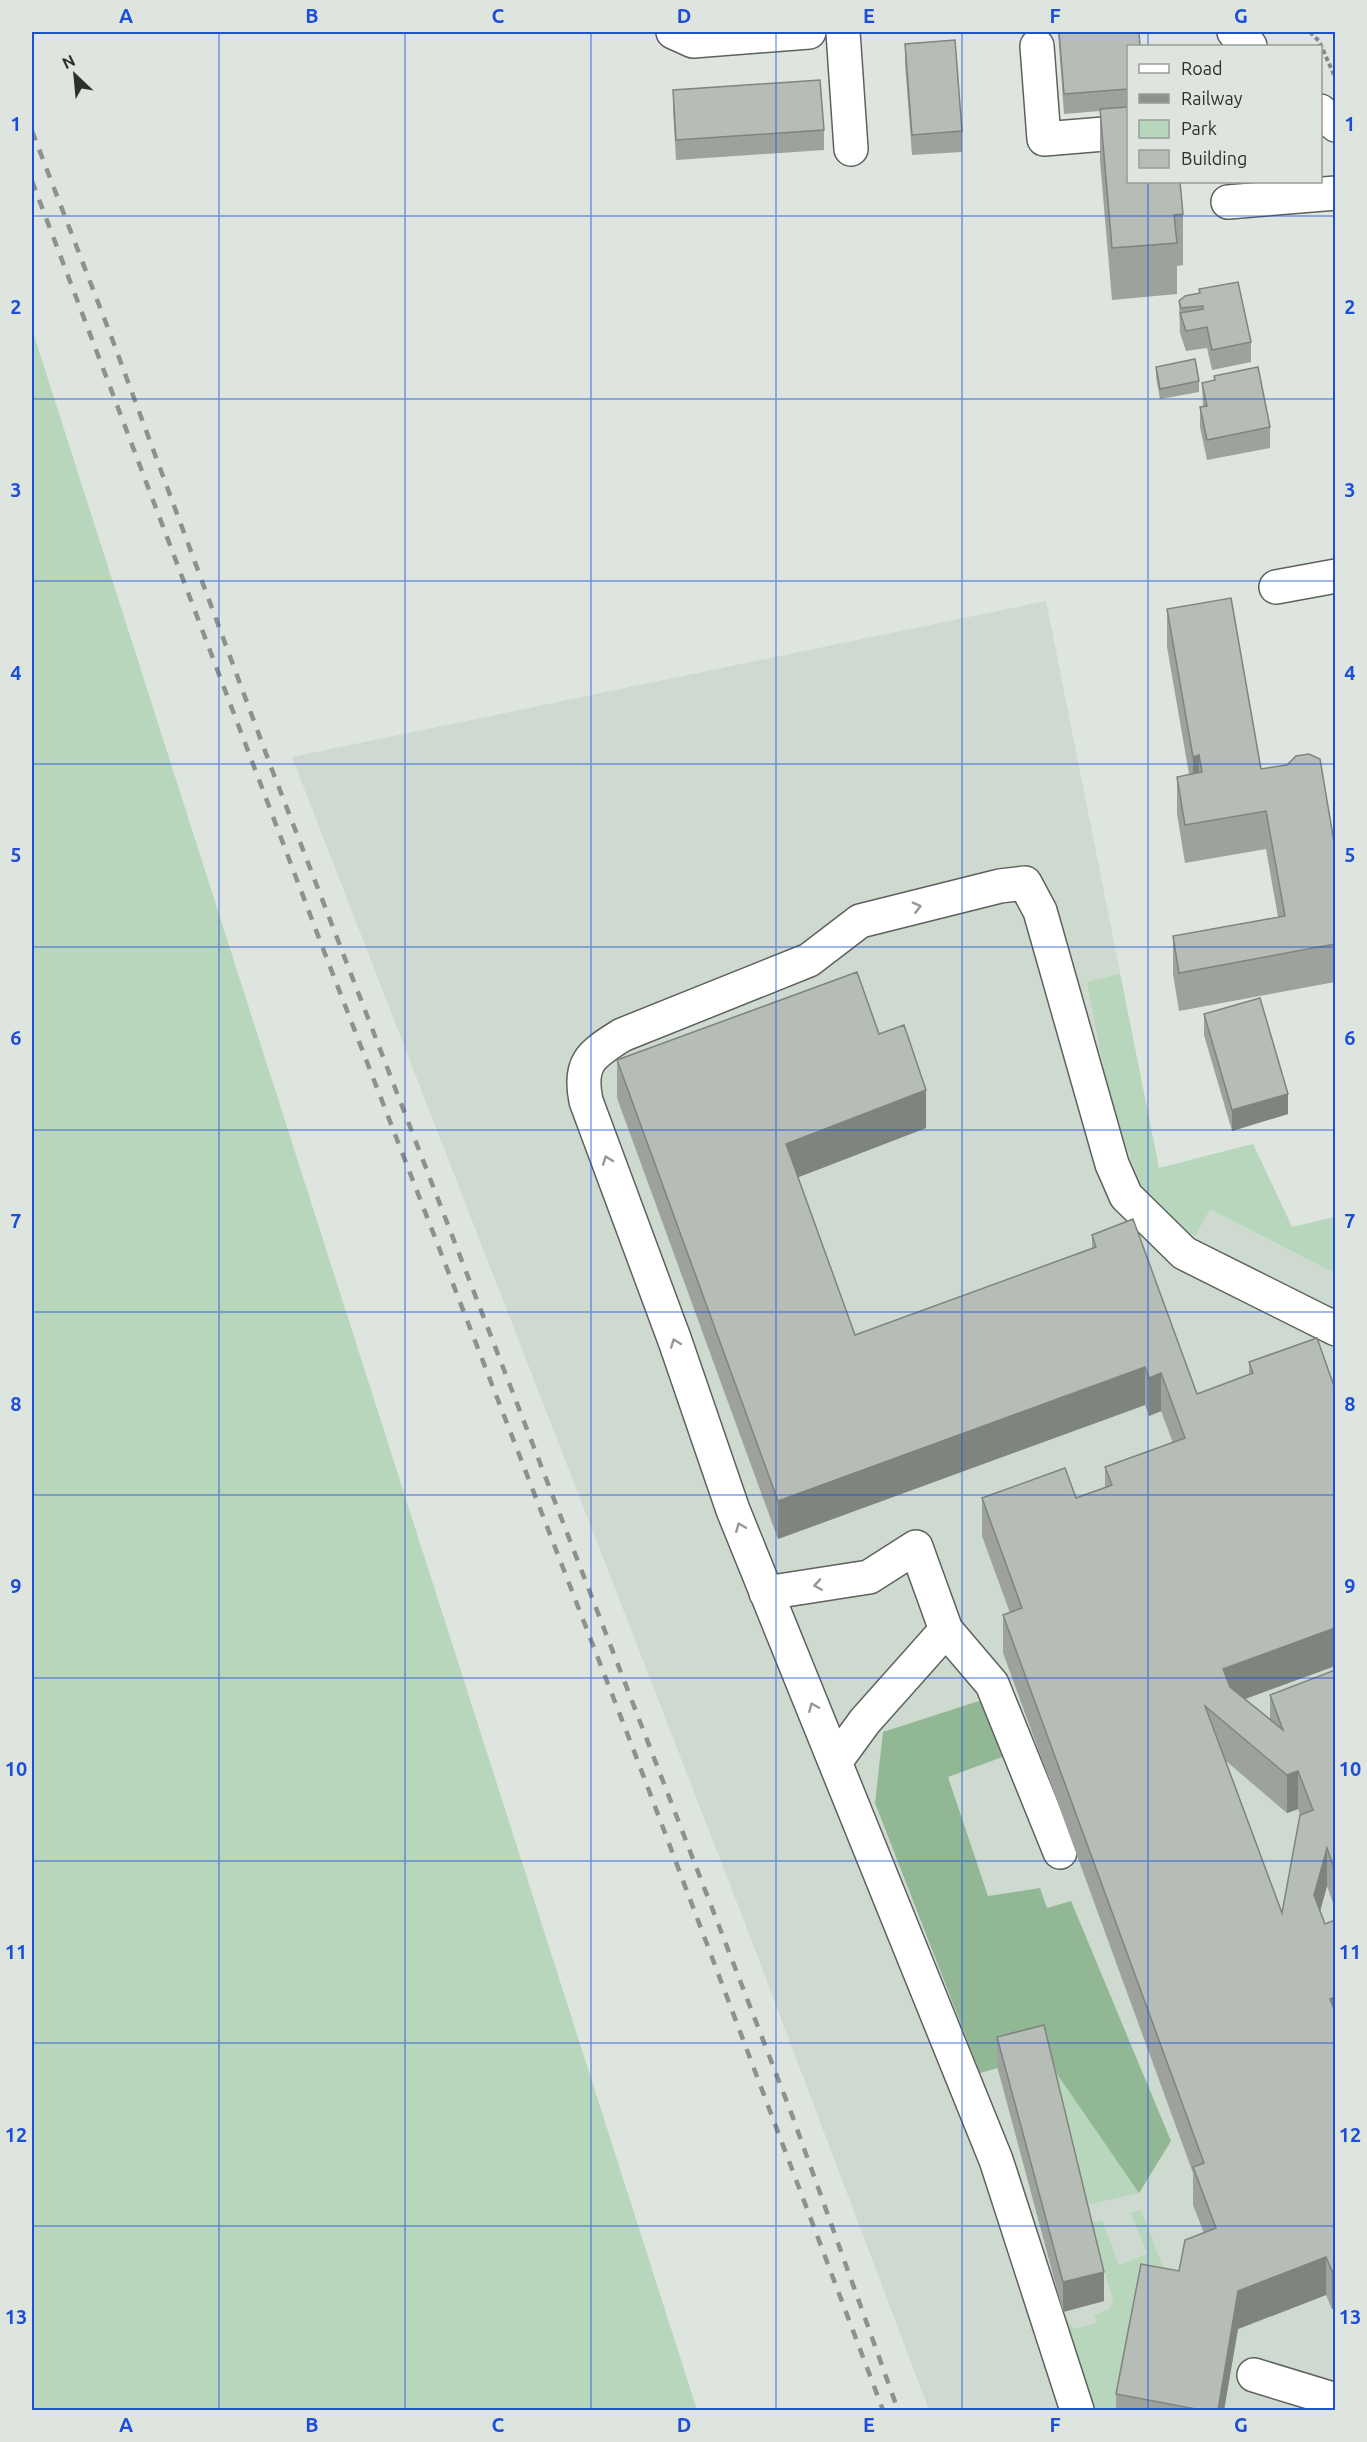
<svg xmlns="http://www.w3.org/2000/svg" width="1367" height="2442" font-family="Ubuntu,sans-serif">
	<style>
		.built { fill: #cedacf }
		.green { fill: #b8d6bb }
		.forest { fill: #92b795 }
		.lines { fill: none; stroke-linecap: round; stroke-linejoin: round }
		.minor-casing { stroke: #5d625d; stroke-width: 36 }
		.path { stroke: #848884; stroke-width: 4; stroke-dasharray: 4.5 3; stroke-linecap: butt }
		.minor { stroke: #fff; stroke-width: 33 }
		.rail { stroke: #8e928e; stroke-width: 4.5; stroke-dasharray: 10 10; stroke-linecap: butt }
		.wall { fill: #9da29d; fill-rule: evenodd }
		.shaded-wall { fill: #7f847f }
		.building { fill: #b6bcb6; stroke: #7f847f; stroke-width: 1.5; fill-rule: evenodd }
		.oneway { stroke: #969896 }
		.grid { fill: none; stroke: #1d4ed8; stroke-width: 1.5; stroke-opacity: 0.55 }
		.neatline { fill: none; stroke: #1d4ed8; stroke-width: 2 }
		.grid-label { font-size: 20px; text-anchor: middle; font-weight: bold; fill: #1d4ed8 }
	</style>
	<rect width="100%" height="100%" fill="#dee4de"/>
	<path class="built" d="M1046 601 1159 1168 1253 1144 1292 1227 1335 1217V2410H929L748 1931 292 757Z"/>
	<path class="green" d="M32 329 697 2410H32Z
		M1120 974 1159 1168 1253 1144 1292 1227 1335 1217V1273L1210 1209 1195 1236 1177 1227 1158 1210 1141 1186 1110 1101 1087 982Z
		M1044 2055 1122 2160 1139 2193 1081 2206Z
		M1141 2210 1167 2278 1120 2410H1071L1062 2314 1074 2329 1097 2323 1094 2315 1110 2309 1113 2300 1090 2223 1102 2220 1119 2265 1147 2254 1131 2213Z"/>
	<path class="forest" d="M982 1700 1005 1756 948 1777 988 1896 1040 1888 1047 1908 1071 1901 1171 2141 1139 2193 1044 2055 980 2073 875 1803 883 1732Z"/>
	<g class="lines">
		<g class="minor-casing">
			<path id="minor" d="M673 32 693 41 809 32
				M843 32 851 149
				M1234 32 1250 46
				M1037 46 1044 139 1128 132
				M1320 111 1336 125
				M1228 202 1336 193
				M1276 587 1336 576
				M766 1593 869 1577 916 1547 946 1630 992 1684 1060 1852
				M835 1762 865 1721 946 1630
				M1254 2375 1336 2400
				M1077 2410 996 2160 733 1510 675 1341 586 1101C578 1062 592 1054 622 1035L809 960 860 921 1000 886 1025 883 1040 911 1112 1164 1126 1196 1184 1253 1336 1329"/>
		</g>
		<path class="path" d="M1310 32 1319 41 1335 77"/>
		<use href="#minor" class="minor"/>
		<path class="rail" d="M32 131 111 336 271 767 792 2115 898 2410
			M32 181 322 946 634 1751 883 2410"/>
	</g>
	<path class="wall" d="M1058 32H1139L1128 46V182L1183 214V265L1177 266V294L1112 300 1100 161V111L1064 114Z
		M905 44 962 131V152L912 155 905 64Z
		M673 90 824 130V150L676 160 673 110Z
		M1199 289 1251 342V362L1212 370 1207 348 1186 351 1180 333 1179 301 1199 293Z
		M1156 367 1199 381V392L1160 399 1156 377Z
		M1214 376 1270 427V448L1207 460 1200 427V407H1203L1202 383 1214 380Z
		M1167 609 1261 769 1335 848V982L1179 1011 1173 974V936L1278 917 1266 849 1185 863 1177 814V777L1189 774 1167 647Z
		M1204 1014 1288 1114 1232 1131 1204 1035Z
		M879 1034 926 1128 798 1177 855 1335 1092 1248V1235L1197 1394 1249 1375V1362L1317 1338 1335 1666 1245 1699 1270 1719V1695L1335 1670V1909L1327 1886 1320 1911 1325 1924 1335 1920V2308L1332 2309 1326 2295 1238 2329 1224 2410H1116V2394L1179 2271 1204 2233 1193 2205V2173L1003 1653V1615L1010 1613 982 1536V1498H1076L1105 1488V1467L1173 1443 1161 1411 1149 1416 1145 1405 778 1539 617 1098V1060ZM1226 1761 1287 1813 1298 1809 1300 1815 1282 1913Z
		M997 2037 1104 2301 1063 2312 997 2066Z"/>
	<path class="shaded-wall" d="M1199 755V793L1193 795V757Z
		M926 1090V1128L786 1182V1144Z
		M1288 1094V1114L1232 1131V1110Z
		M1145 1367V1405L778 1539V1501Z
		M1161 1373V1411L1149 1416V1378Z
		M1335 1628V1666L1223 1707V1669Z
		M1298 1771V1809L1287 1813V1775Z
		M1327 1848V1886L1314 1933V1895Z
		M1335 1997V2035L1330 1999Z
		M1326 2257V2295L1238 2329 1224 2410H1218L1238 2291Z
		M1335 2270V2308L1332 2309V2271Z
		M1104 2272V2301L1063 2312V2282Z"/>
	<path class="building" d="M1059 32H1139L1140 46H1128V89L1064 94Z
		M955 40 962 131 912 135 905 44Z
		M820 80 824 130 676 140 673 90Z
		M1128 107V182H1180L1183 214 1174 215 1177 243 1112 248 1100 109Z
		M1238 282 1251 342 1212 350 1207 327 1186 331 1180 313 1203 309V306L1181 308 1179 301 1185 296 1200 293 1199 289Z
		M1195 359 1199 381 1160 389 1156 367Z
		M1258 367 1270 427 1207 440 1200 407 1207 406 1202 383 1215 380 1214 376Z
		M1231 598 1261 769 1287 765 1296 756 1309 754 1320 759 1335 848V944L1179 973 1173 936 1285 916 1266 811 1185 825 1177 777 1202 772 1199 755 1193 757 1167 609Z
		M857 972 879 1034 904 1025 926 1090 786 1144 855 1335 1096 1247 1092 1235 1133 1219 1197 1394 1253 1373 1249 1362 1317 1338 1335 1389V1628L1223 1669 1230 1687 1283 1730 1270 1695 1335 1670V1871L1327 1848 1314 1895 1325 1924 1335 1920V1997L1330 1999 1335 2012V2270L1332 2271 1326 2257 1238 2291 1218 2410H1201L1116 2394 1141 2264 1179 2271 1185 2240 1216 2228 1193 2167 1204 2163 1003 1615 1022 1608 982 1498 1065 1468 1076 1498 1112 1485 1105 1467 1185 1438 1161 1373 1149 1378 1145 1367 778 1501 617 1060ZM1205 1706 1287 1775 1298 1771 1313 1810 1300 1815 1282 1913Z
		M1260 998 1288 1094 1232 1110 1204 1014Z
		M1044 2025 1104 2272 1063 2282 997 2037Z"/>
	<defs><path id="oneway-chevron" d="M-2-3.5L2.5 0L-2 3.5" fill="none" stroke-width="1.6" stroke-linecap="round" stroke-linejoin="round" transform="scale(1.5)"/></defs>
	<g class="oneway">
		<use href="#oneway-chevron" transform="translate(917 907) rotate(-14)"/>
		<use href="#oneway-chevron" transform="translate(607 1160) rotate(-110)"/>
		<use href="#oneway-chevron" transform="translate(675 1343) rotate(-110)"/>
		<use href="#oneway-chevron" transform="translate(740 1527) rotate(-112)"/>
		<use href="#oneway-chevron" transform="translate(818 1585) rotate(171)"/>
		<use href="#oneway-chevron" transform="translate(813 1707) rotate(-112)"/>
	</g>
	<path class="grid" d="M219 32V2410M405 32V2410M591 32V2410M776 32V2410M962 32V2410M1148 32V46M1148 182V2410M32 216H1336M32 399H1336M32 581H1336M32 764H1336M32 947H1336M32 1130H1336M32 1312H1336M32 1495H1336M32 1678H1336M32 1861H1336M32 2043H1336M32 2226H1336"/>
	<rect width="1367" height="2442" fill="none" stroke="#dee4de" stroke-width="66"/>
	<rect x="1127" y="45" width="195" height="138" fill="#dee4de" stroke="#989c98" stroke-width="1.5"/>
	<rect x="1139" y="64" width="30" height="9" fill="#ffffff" stroke="#989c98" stroke-width="1.5"/>
	<text x="1181" y="75" font-size="18" fill="#2e302e">Road</text>
	<rect x="1139" y="94" width="30" height="9" fill="#8e928e" stroke="#989c98" stroke-width="1.5"/>
	<text x="1181" y="105" font-size="18" fill="#2e302e">Railway</text>
	<rect x="1139" y="120" width="30" height="18" fill="#b8d6bb" stroke="#989c98" stroke-width="1.5"/>
	<text x="1181" y="135" font-size="18" fill="#2e302e">Park</text>
	<rect x="1139" y="150" width="30" height="18" fill="#b6bcb6" stroke="#989c98" stroke-width="1.5"/>
	<text x="1181" y="165" font-size="18" fill="#2e302e">Building</text>
	<g transform="translate(75 75) rotate(334)" stroke="#dee4de" stroke-width="4.5" paint-order="stroke">
	<path d="M0-4.5L10 22L0 15L-10 22Z" fill="#2e302e"/>
	<text y="-9" font-size="16" font-weight="bold" text-anchor="middle" fill="#2e302e">N</text>
	</g>
	<rect x="33" y="33" width="1301" height="2376" class="neatline"/>
	<g class="grid-label">
		<text x="126" y="23">A</text>
		<text x="312" y="23">B</text>
		<text x="498" y="23">C</text>
		<text x="684" y="23">D</text>
		<text x="869" y="23">E</text>
		<text x="1055" y="23">F</text>
		<text x="1241" y="23">G</text>
		<text x="16" y="131">1</text>
		<text x="1350" y="131">1</text>
		<text x="16" y="314">2</text>
		<text x="1350" y="314">2</text>
		<text x="16" y="497">3</text>
		<text x="1350" y="497">3</text>
		<text x="16" y="680">4</text>
		<text x="1350" y="680">4</text>
		<text x="16" y="862">5</text>
		<text x="1350" y="862">5</text>
		<text x="16" y="1045">6</text>
		<text x="1350" y="1045">6</text>
		<text x="16" y="1228">7</text>
		<text x="1350" y="1228">7</text>
		<text x="16" y="1411">8</text>
		<text x="1350" y="1411">8</text>
		<text x="16" y="1593">9</text>
		<text x="1350" y="1593">9</text>
		<text x="16" y="1776">10</text>
		<text x="1350" y="1776">10</text>
		<text x="16" y="1959">11</text>
		<text x="1350" y="1959">11</text>
		<text x="16" y="2142">12</text>
		<text x="1350" y="2142">12</text>
		<text x="16" y="2324">13</text>
		<text x="1350" y="2324">13</text>
		<text x="126" y="2432">A</text>
		<text x="312" y="2432">B</text>
		<text x="498" y="2432">C</text>
		<text x="684" y="2432">D</text>
		<text x="869" y="2432">E</text>
		<text x="1055" y="2432">F</text>
		<text x="1241" y="2432">G</text>
	</g>
</svg>
